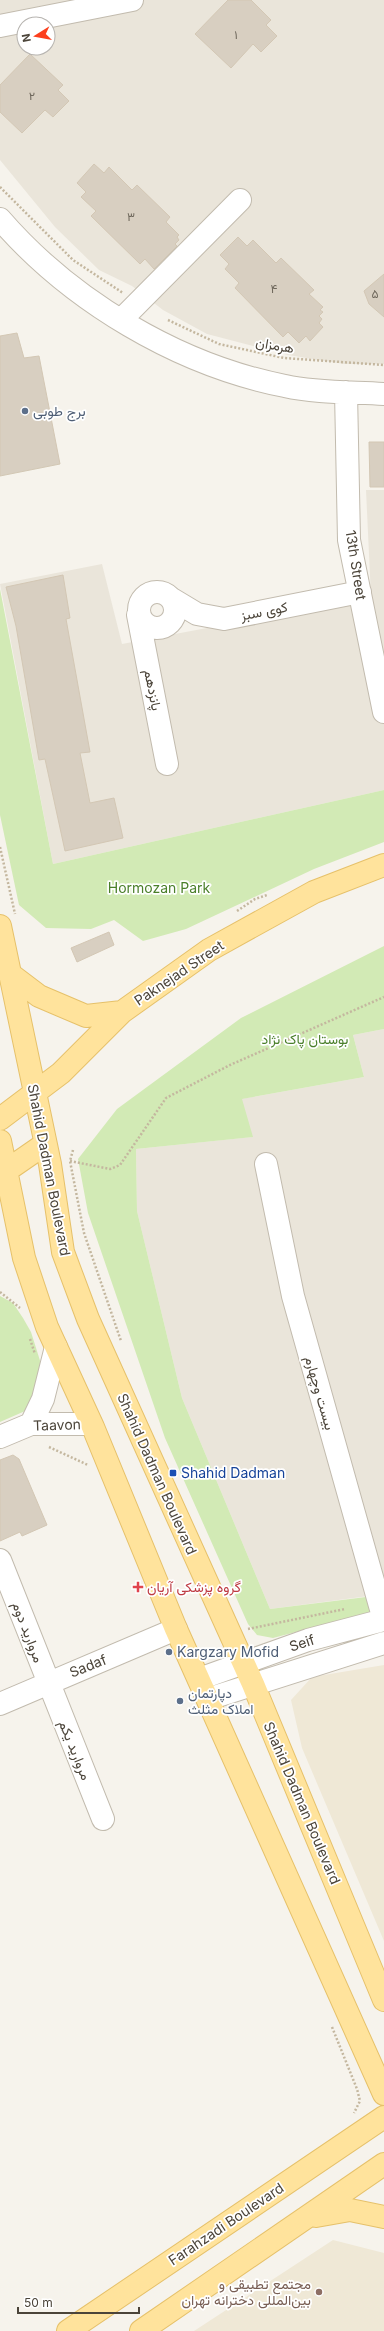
<svg xmlns="http://www.w3.org/2000/svg" width="384" height="2331" font-family="Inter,Vazirmatn,sans-serif">
	<style>
		.residential { fill: #eae5da; fill-rule: evenodd }
		.education { fill: #efe8d6 }
		.green { fill: #d2eab5 }
		.building { fill: #d8cfc1; stroke: #d3c7b4 }
		.lines { fill: none; stroke-linecap: round; stroke-linejoin: round }
		.minor-casing { stroke: #c2bbae; stroke-width: 24 }
		.major-casing { stroke: #e6c16a; stroke-width: 24 }
		.path { stroke: #c4b79f; stroke-width: 2.5; stroke-dasharray: 2 2; stroke-linecap: butt }
		.minor { stroke: #fff; stroke-width: 22 }
		.major { stroke: #ffe39c; stroke-width: 22 }
		.service-dot { fill: #5c6f8a; stroke: #fff; stroke-width: 1.5 }
		.transit-dot { fill: #1a4fb4; stroke: #fff; stroke-width: 1.5 }
		.health-dot { fill: #e0444e; stroke: #fff; stroke-width: 1.5 }
		.education-dot { fill: #8d6e63; stroke: #fff; stroke-width: 1.5 }
		.labels { text-anchor: middle; stroke-width: 3.5; stroke-linejoin: round; paint-order: stroke }
		.number-label { font-size: 12px; fill: #6e675b }
		.street-label { font-size: 14px; fill: #4b4439; stroke: #fff }
		.service-label { font-size: 14px; fill: #4e5e75; stroke: #fff; text-anchor: start }
		.park-label { font-size: 14px; fill: #4a7f2a; stroke: #fff }
		.transit-label { font-size: 14px; fill: #164399; stroke: #fff; text-anchor: start }
		.health-label { font-size: 14px; fill: #be3a42; stroke: #fff; text-anchor: start }
		.education-label { font-size: 14px; fill: #785e54; stroke: #fff; text-anchor: end }
	</style>
	<rect width="100%" height="100%" fill="#f6f3ec"/>
	<path class="residential" d="M0 0H384V364H344L288 355 207 334 163 310 132 286 99 270 55 227 0 160ZM24 24H48V48H24Z
		M366 490H384V790L53 864 0 584 102 564 122 644 371 597Z
		M384 1029V1594L270 1609 182 1398 137 1211 136 1149 252 1137 241 1099 364 1077 353 1035Z"/>
	<path class="education" d="M384 1665V1941L302 1748 291 1700 312 1677Z
		M333 2240 384 2253V2331H194Z"/>
	<path class="green" d="M0 589 53 864 384 790V842L314 869 186 929 143 941 114 920 91 929 46 928 19 905 0 815Z
		M384 946V1029L353 1035 364 1077 242 1099 253 1137 136 1149 137 1211 182 1398 270 1609 366 1597 372 1612 273 1638 257 1635 248 1624 165 1438 88 1213 78 1159 117 1109 241 1018Z
		M0 1296 13 1303 23 1318 31 1332 42 1367 32 1408 0 1422Z"/>
	<path class="building" d="M228 0H251L271 20 266 25 277 36 261 52 253 44 231 68 195 34Z
		M30 54 63 85 58 90 69 101 53 117 45 110 22 133 0 112V85Z
		M94 164 104 173 109 167 132 190 137 185 170 217 166 222 179 235 177 237 179 240 175 244 177 246 154 269 145 259 140 264 91 216 96 211 81 197 86 192 77 183Z
		M238 237 247 246 253 240 276 263 281 258 314 290 309 294 323 307 320 310 323 312 319 316 322 319 319 323 323 327 310 341 306 336 299 343 288 332 283 337 235 288 239 283 225 269 229 264 220 255Z
		M384 274V317L369 304 364 291Z
		M17 333 24 358 39 356 60 464 0 476V336Z
		M369 442H384V487H370Z
		M63 575 70 618 66 619 90 752 80 753 90 803 114 798 123 838 65 851 45 759 39 760 16 626 6 587Z
		M109 932 114 945 77 962 71 948Z
		M13 1455 19 1459 47 1525 22 1536 20 1532 0 1541V1460Z"/>
	<g class="lines">
		<g class="minor-casing">
			<path id="minor" d="M0 26 132 0
				M0 219C71 301 178 365 285 386 316 393 352 392 384 394
				M121 320 240 200
				M346 392 349 540 384 712
				M139 610a18 18 0 1 1 36 0a18 18 0 1 1-36 0Z
				M172 599 197 614 224 619 360 592
				M138 615 167 764
				M266 1164 293 1296 384 1620
				M31 1424 43 1399 56 1347
				M0 1437 31 1424H91
				M0 1560 103 1819
				M199 1679 308 1640 384 1620
				M208 1699 384 1643
				M0 1704 176 1629"/>
		</g>
		<g class="major-casing">
			<path id="major" d="M0 926 50 1164 63 1252 88 1319 253 1684 384 2000
				M10 974 39 996 86 1016 122 1012
				M0 1119 61 1073 122 1012 209 950 314 892 384 865
				M0 1141 24 1258 47 1327 93 1427 176 1629 384 2094
				M0 1175 45 1144
				M316 2216 350 2210 384 2217
				M68 2331 384 2117
				M141 2331 384 2164"/>
		</g>
		<path class="path" d="M0 187 73 260 123 293
			M168 320 219 344 284 358 384 365
			M0 847 15 914
			M237 911 255 899 267 895
			M73 1150 70 1161 84 1233 121 1341
			M70 1161 110 1169 120 1165 166 1098 230 1065 384 997
			M0 1292 20 1308
			M30 1339 35 1354
			M49 1447 88 1465
			M248 1629 345 1609
			M332 2027 357 2089 360 2101 354 2113"/>
		<use href="#minor" class="minor"/>
		<use href="#major" class="major"/>
	</g>
	<g class="service-dot">
		<circle cx="25" cy="411" r="4"/>
		<circle cx="169" cy="1652" r="4"/>
		<circle cx="180" cy="1701" r="4"/>
	</g>
	<rect class="transit-dot" x="169" y="1469" width="8" height="8" rx="2"/>
	<path class="health-dot" d="M136 1581h4v4h4v4h-4v4h-4v-4h-4v-4h4z"/>
	<circle class="education-dot" cx="319" cy="2292" r="4"/>
	<g class="labels">
		<g class="number-label">
			<text x="236" y="39">۱</text>
			<text x="32" y="100">۲</text>
			<text x="131" y="221">۳</text>
			<text x="274" y="293">۴</text>
			<text x="375" y="298">۵</text>
		</g>
		<g class="street-label">
			<text transform="translate(275 345) rotate(10)" y="5">هرمزان</text>
			<text transform="translate(356 565) rotate(81)" y="5">13th Street</text>
			<text transform="translate(264 611) rotate(-11)" y="5">کوی سبز</text>
			<text transform="translate(153 690) rotate(79)" y="5">پانزدهم</text>
			<text transform="translate(179 973) rotate(-34)" y="5">Paknejad Street</text>
			<text transform="translate(49 1170) rotate(79)" y="5">Shahid Dadman Boulevard</text>
			<text transform="translate(320 1393) rotate(74)" y="5">بیست وچهارم</text>
			<text transform="translate(57 1425) rotate(-2)" y="5">Taavon</text>
			<text transform="translate(157 1474) rotate(66)" y="5">Shahid Dadman Boulevard</text>
			<text transform="translate(28 1632) rotate(69)" y="5">مروارید دوم</text>
			<text transform="translate(302 1643) rotate(-18)" y="5">Seif</text>
			<text transform="translate(88 1666) rotate(-22)" y="5">Sadaf</text>
			<text transform="translate(75 1750) rotate(68)" y="5">مروارید یکم</text>
			<text transform="translate(302 1803) rotate(67)" y="5">Shahid Dadman Boulevard</text>
			<text transform="translate(226 2224) rotate(-34)" y="5">Farahzadi Boulevard</text>
		</g>
		<g class="service-label">
			<text x="33" y="416">برج طوبی</text>
			<text x="177" y="1657">Kargzary Mofid</text>
			<text x="188" y="1698">دپارتمان<tspan x="188" dy="16">املاک مثلث</tspan></text>
		</g>
		<g class="park-label">
			<text x="159" y="893">Hormozan Park</text>
			<text x="305" y="1044">بوستان پاک نژاد</text>
		</g>
		<g class="transit-label">
			<text x="181" y="1478">Shahid Dadman</text>
		</g>
		<g class="health-label">
			<text x="147" y="1592">گروه پزشکی آریان</text>
		</g>
		<g class="education-label">
			<text x="311" y="2289">مجتمع تطبیقی و<tspan x="311" dy="16">بین‌المللی دخترانه تهران</tspan></text>
		</g>
	</g>
	<g transform="translate(36 36) rotate(259)"><circle r="19" fill="#ffffff" stroke="#b7b4b0"/>
	<path d="M0-3L7 15L0 10L-7 15Z" fill="#fc3f1d"/>
	<text y="-6" font-size="11" font-weight="bold" text-anchor="middle" fill="#4b4439">N</text>
	</g>
	<path d="M18 2307v6h121v-6" fill="none" stroke="#4b4439" stroke-width="2"/>
	<text x="24" y="2307" font-size="12" fill="#4b4439" stroke="#ffffff" stroke-width="3" paint-order="stroke">50 m</text>
</svg>
